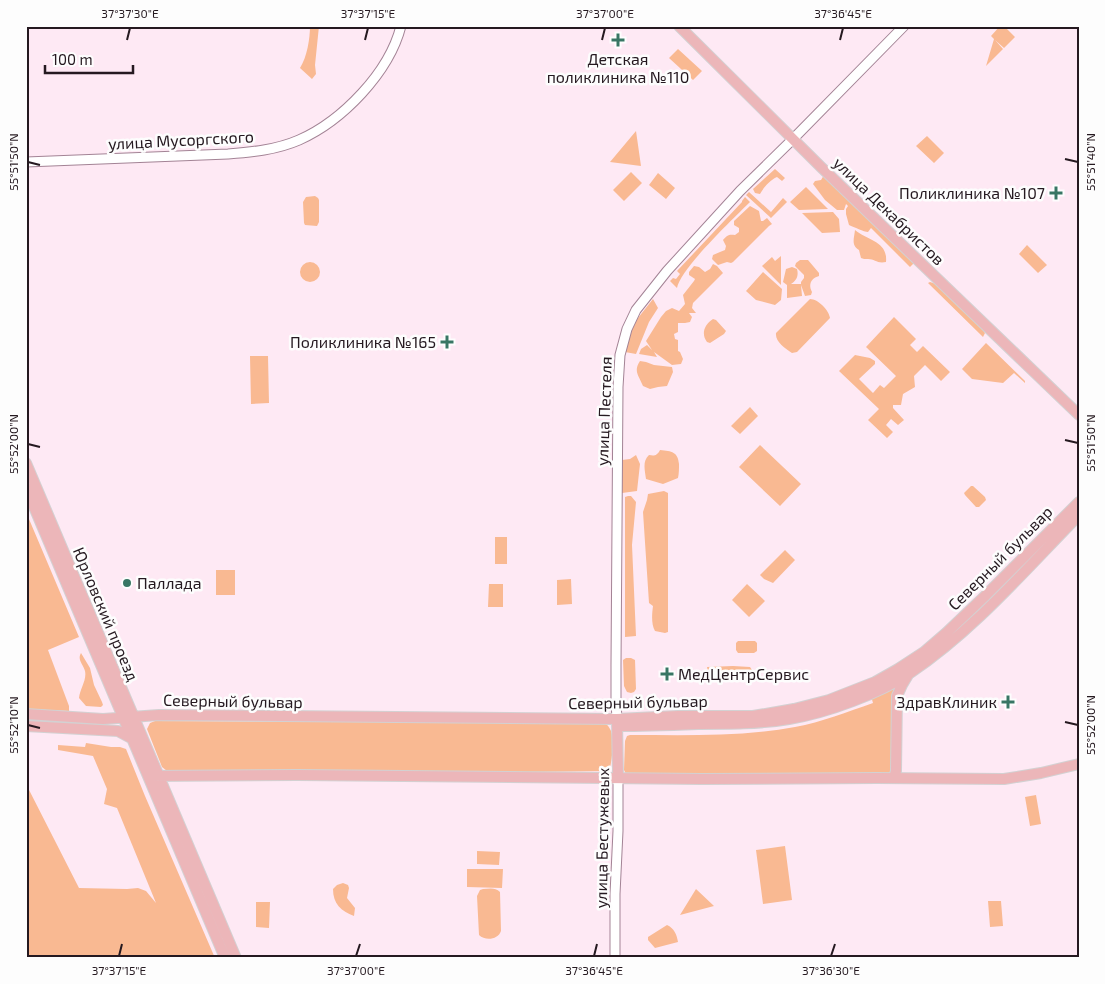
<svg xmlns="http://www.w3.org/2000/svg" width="1105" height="984" font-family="'Exo 2',sans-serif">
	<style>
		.green { fill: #f9b992 }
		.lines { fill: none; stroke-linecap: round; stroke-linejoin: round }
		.minor-casing { stroke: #a38395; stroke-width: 11 }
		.major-casing { stroke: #d3d1d2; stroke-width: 12 }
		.minor { stroke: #fff; stroke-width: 9 }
		.major { stroke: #ecb6b9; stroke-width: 10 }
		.ticks { fill: none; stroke: #251920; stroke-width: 2 }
		.poi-dot { fill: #387664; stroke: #fdfdfd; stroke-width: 2 }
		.labels { text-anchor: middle; stroke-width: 5; stroke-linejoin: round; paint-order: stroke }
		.poi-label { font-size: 16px; fill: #251920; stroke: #fdfdfd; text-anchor: end }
		.street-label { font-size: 16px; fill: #251920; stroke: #fdfdfd }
		.neatline { fill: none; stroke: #251920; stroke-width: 2 }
		.ticks-label { font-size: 12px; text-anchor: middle; fill: #251920 }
	</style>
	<rect width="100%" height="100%" fill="#fee9f4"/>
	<path class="green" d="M310 26H319L315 65 316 74 312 79 300 68C307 57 310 39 310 26Z
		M1000 26H1004L1015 37 1004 48 995 40 1003 49 986 66 994 39 991 36Z
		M678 49 702 71 693 80 669 58Z
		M636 131 641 166 610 162Z
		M927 136 944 153 934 163 916 146Z
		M775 169 785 178 782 181 777 177C770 180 764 187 760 194L755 193 753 189Z
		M631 172 642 183 624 201 613 190Z
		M658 173 675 188 666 199 649 185Z
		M824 175 914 263 910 267 871 228 868 232C864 232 854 227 849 225L846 214V209L848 206 846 204 844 210H837L825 200 813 184 815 181 821 180Z
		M806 187 828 209 799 210 790 202Z
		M749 192 771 212 783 198 787 202 771 218 746 195Z
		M315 196 318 198 319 200V222L317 226 305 225 304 223 303 202 306 197Z
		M745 197 750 202C734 218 680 269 677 288L670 281 673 278 676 279 680 274 677 271 742 202V201Z
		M750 206 759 211 761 221H763L767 218 772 224 769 226 733 262 731 263 727 262 718 265 712 259 713 255 720 252 725 250 726 246 723 240C727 235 729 234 735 235L739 232V228L734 225V221Z
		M833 212 839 219 840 232 822 233 802 213Z
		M855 230C868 241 888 241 886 262 877 264 875 259 868 259 865 259 863 259 861 258L859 250C851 245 854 239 855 230Z
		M1027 245 1047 265 1038 273 1019 254Z
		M781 256V285L762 266 772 257 775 261Z
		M800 260H808L819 273V276C811 278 808 285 812 292L811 295 805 296 801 285 802 296 787 298V285L783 282 786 269 792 267 797 269C799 276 796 281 791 284H801V282L804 278V275L795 266 796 263Z
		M300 272a10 10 0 1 1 20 0a10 10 0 1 1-20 0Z
		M713 264 717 266 723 273 693 303 692 308 696 313H689L692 317 690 322 685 323H678V332L674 334 675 339 678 340V351L680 352 683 359 681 364 672 365 654 352 657 357 639 354 641 349 647 345 652 350 646 341 661 317 666 311 672 308 679 311 685 304 683 295 694 281 695 279 689 275V272L694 266 699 267 705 272 710 269Z
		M763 272 782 289 781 300 775 305 756 300 746 291Z
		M930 282 936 284 983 330 985 333 983 337 928 283Z
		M653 299 658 308 649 322 636 354 625 352 634 323Z
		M810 299C818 299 829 310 830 318L797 352 792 353C785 348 775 342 776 333Z
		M894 317 916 339 910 345 917 352 923 346 950 372 941 381 925 365 914 376 915 387 903 394 901 405H893V408L904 420 898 425 891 419 886 425 893 432 887 438 868 420 879 409 839 371 855 355 870 358 875 361V364L859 379 873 393 880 385 884 388 896 376 866 347Z
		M713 319 716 320 726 331 724 334 710 343 707 342C701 334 704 325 713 319Z
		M986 343 1025 381V383L1014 373 1003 383 972 379 962 369Z
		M250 356H268L269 403 251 404Z
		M640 361 646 362 654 365 672 367 673 372 667 386 658 387 650 389 643 386C639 376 633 371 640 361Z
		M750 407 758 416 740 434 731 426Z
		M760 445 801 484 780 506 739 467Z
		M660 450C672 451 678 452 679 464 679 469 679 473 678 478L663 484 646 479C645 471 642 461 649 455 654 456 657 456 660 450Z
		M636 455 640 464 637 491 622 493V460L630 459Z
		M971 486H973L985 497 986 500 979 507H976L965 495 964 493Z
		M664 491 668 493V632L665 633 655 631C651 624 652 614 653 606L649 603 643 512 647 500 648 494Z
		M628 496H631L636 502 632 545 636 636 625 637V497Z
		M26 512 79 637 48 650 69 706V711L26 709Z
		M495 537H507V564H495Z
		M785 550 795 560 773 583 764 579 760 575Z
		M216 570H235V595H216Z
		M571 579 572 604 557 605V580Z
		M489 584H503V607H488Z
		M747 584 765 601 749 617 732 600Z
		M738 641H755L757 643V651L754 653H738L736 650V643Z
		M81 653 90 668 94 685 102 702 103 705 101 707 86 706 79 698C80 689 87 680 85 671 83 664 77 660 81 653Z
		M626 658H631L635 660 636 689 634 692 631 693 627 692 624 686 623 660Z
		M733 666 750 667 752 670 753 674 714 675 708 672 707 667Z
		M895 685 893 769 888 775 884 776 626 774 624 770 625 741 627 736 630 735C685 735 741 737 795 727 822 722 847 712 873 703L871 696Z
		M155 721 604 723C607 725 608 725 610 729 615 737 612 762 609 771L387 774 167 771 162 767 147 729 150 723Z
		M86 743 111 747H120L126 749 145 796 215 958H26V784L79 888 127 889 138 888 146 891 156 903 117 808 104 804 107 789 93 756 58 750V745L85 747Z
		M1036 795 1041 824 1030 826 1025 797Z
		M785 846 792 900 763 904 756 850Z
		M477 851 500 852 499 865 477 864Z
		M467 869H503L502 888 467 887Z
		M343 883 348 885 349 888 347 898 355 908 354 916C341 911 333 904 333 889L337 885Z
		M483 889C489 889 495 887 500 892L501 931C498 940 485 941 479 935L477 896 480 890Z
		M696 889 714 906 680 915Z
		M988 901H1001L1003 926 990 927Z
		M256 902H270L269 928 256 927Z
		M667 925C674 928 677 935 678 942L655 948 648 940V937Z"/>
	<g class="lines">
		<g class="minor-casing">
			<path id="minor" d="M26 162 228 154C252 152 276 150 299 140 342 121 389 73 401 26
				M617 719 616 702V666L618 387 620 355 627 329 636 310 667 271 740 191 793 139 904 26
				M615 958V894L618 831V777"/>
		</g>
		<g class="major-casing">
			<path id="major" d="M679 26 821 167 1079 415
				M26 463 236 958
				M26 488 225 958
				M26 714 103 719 159 715 617 719 678 716H753L794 709 829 700 875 682 898 669 924 652 946 633 986 595 1079 502
				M617 721 618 777
				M26 726 118 731 131 738
				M619 726C645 726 672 725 698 724 729 724 759 724 789 719 827 713 880 693 910 673 973 631 1026 569 1079 515
				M149 776 297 775 701 779 877 778 1004 779 1041 773 1079 764
				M894 778 896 771 897 696 902 685 908 675"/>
		</g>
		<use href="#minor" class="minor"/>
		<use href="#major" class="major"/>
	</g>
	<path class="ticks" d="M127 40 130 28M365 40 368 28M602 40 605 28M840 40 843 28M1065 159 1078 162M28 162 40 165M1065 440 1078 443M28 444 40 447M1065 722 1078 725M28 725 40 728M119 956 122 944M356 956 360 944M594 956 597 944M831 956 835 944"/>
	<g class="poi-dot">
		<path d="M615.5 32.5h5v5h5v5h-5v5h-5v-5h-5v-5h5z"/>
		<path d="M1053.5 185.5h5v5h5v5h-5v5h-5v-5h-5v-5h5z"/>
		<path d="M444.5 334.5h5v5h5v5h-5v5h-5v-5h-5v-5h5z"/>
		<circle cx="127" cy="583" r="5"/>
		<path d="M664.5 666.5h5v5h5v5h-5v5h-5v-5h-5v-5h5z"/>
		<path d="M1005.5 694.5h5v5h5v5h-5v5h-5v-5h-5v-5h5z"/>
	</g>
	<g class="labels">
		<g class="poi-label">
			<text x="618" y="65" text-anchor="middle">Детская<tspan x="618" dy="18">поликлиника №110</tspan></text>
			<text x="1045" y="199">Поликлиника №107</text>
			<text x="436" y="348">Поликлиника №165</text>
			<text x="137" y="589" text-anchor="start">Паллада</text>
			<text x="678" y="680" text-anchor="start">МедЦентрСервис</text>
			<text x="997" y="708">ЗдравКлиник</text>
		</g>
		<g class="street-label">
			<text transform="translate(181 140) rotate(-3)" y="6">улица Мусоргского</text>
			<text transform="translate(889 211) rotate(44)" y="6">улица Декабристов</text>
			<text transform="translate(604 411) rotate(-88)" y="6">улица Пестеля</text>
			<text transform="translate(1000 558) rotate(-45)" y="6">Северный бульвар</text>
			<text transform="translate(106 614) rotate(67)" y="6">Юрловский проезд</text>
			<text transform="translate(233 701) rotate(1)" y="6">Северный бульвар</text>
			<text transform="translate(638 702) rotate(-1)" y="6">Северный бульвар</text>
			<text transform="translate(602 838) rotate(-89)" y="6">улица Бестужевых</text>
		</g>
	</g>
	<rect width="1105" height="984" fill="none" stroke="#fdfdfd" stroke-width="55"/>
	<path d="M45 65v8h88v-8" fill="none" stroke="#251920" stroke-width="2.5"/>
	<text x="52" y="65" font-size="15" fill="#251920" stroke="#fdfdfd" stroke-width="4" paint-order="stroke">100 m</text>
	<rect x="28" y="28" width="1050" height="928" class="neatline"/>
	<g class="ticks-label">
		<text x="130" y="18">37°37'30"E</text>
		<text x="368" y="18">37°37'15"E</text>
		<text x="605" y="18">37°37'00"E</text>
		<text x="843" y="18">37°36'45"E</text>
		<text transform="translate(1091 162) rotate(-90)" y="4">55°51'40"N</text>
		<text transform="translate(14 162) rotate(-90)" y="4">55°51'50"N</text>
		<text transform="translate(1091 443) rotate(-90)" y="4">55°51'50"N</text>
		<text transform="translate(14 444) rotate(-90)" y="4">55°52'00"N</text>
		<text transform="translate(1091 725) rotate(-90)" y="4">55°52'00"N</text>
		<text transform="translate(14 725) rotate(-90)" y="4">55°52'10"N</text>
		<text x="119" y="975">37°37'15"E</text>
		<text x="356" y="975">37°37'00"E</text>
		<text x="594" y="975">37°36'45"E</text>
		<text x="831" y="975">37°36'30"E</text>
	</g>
</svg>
